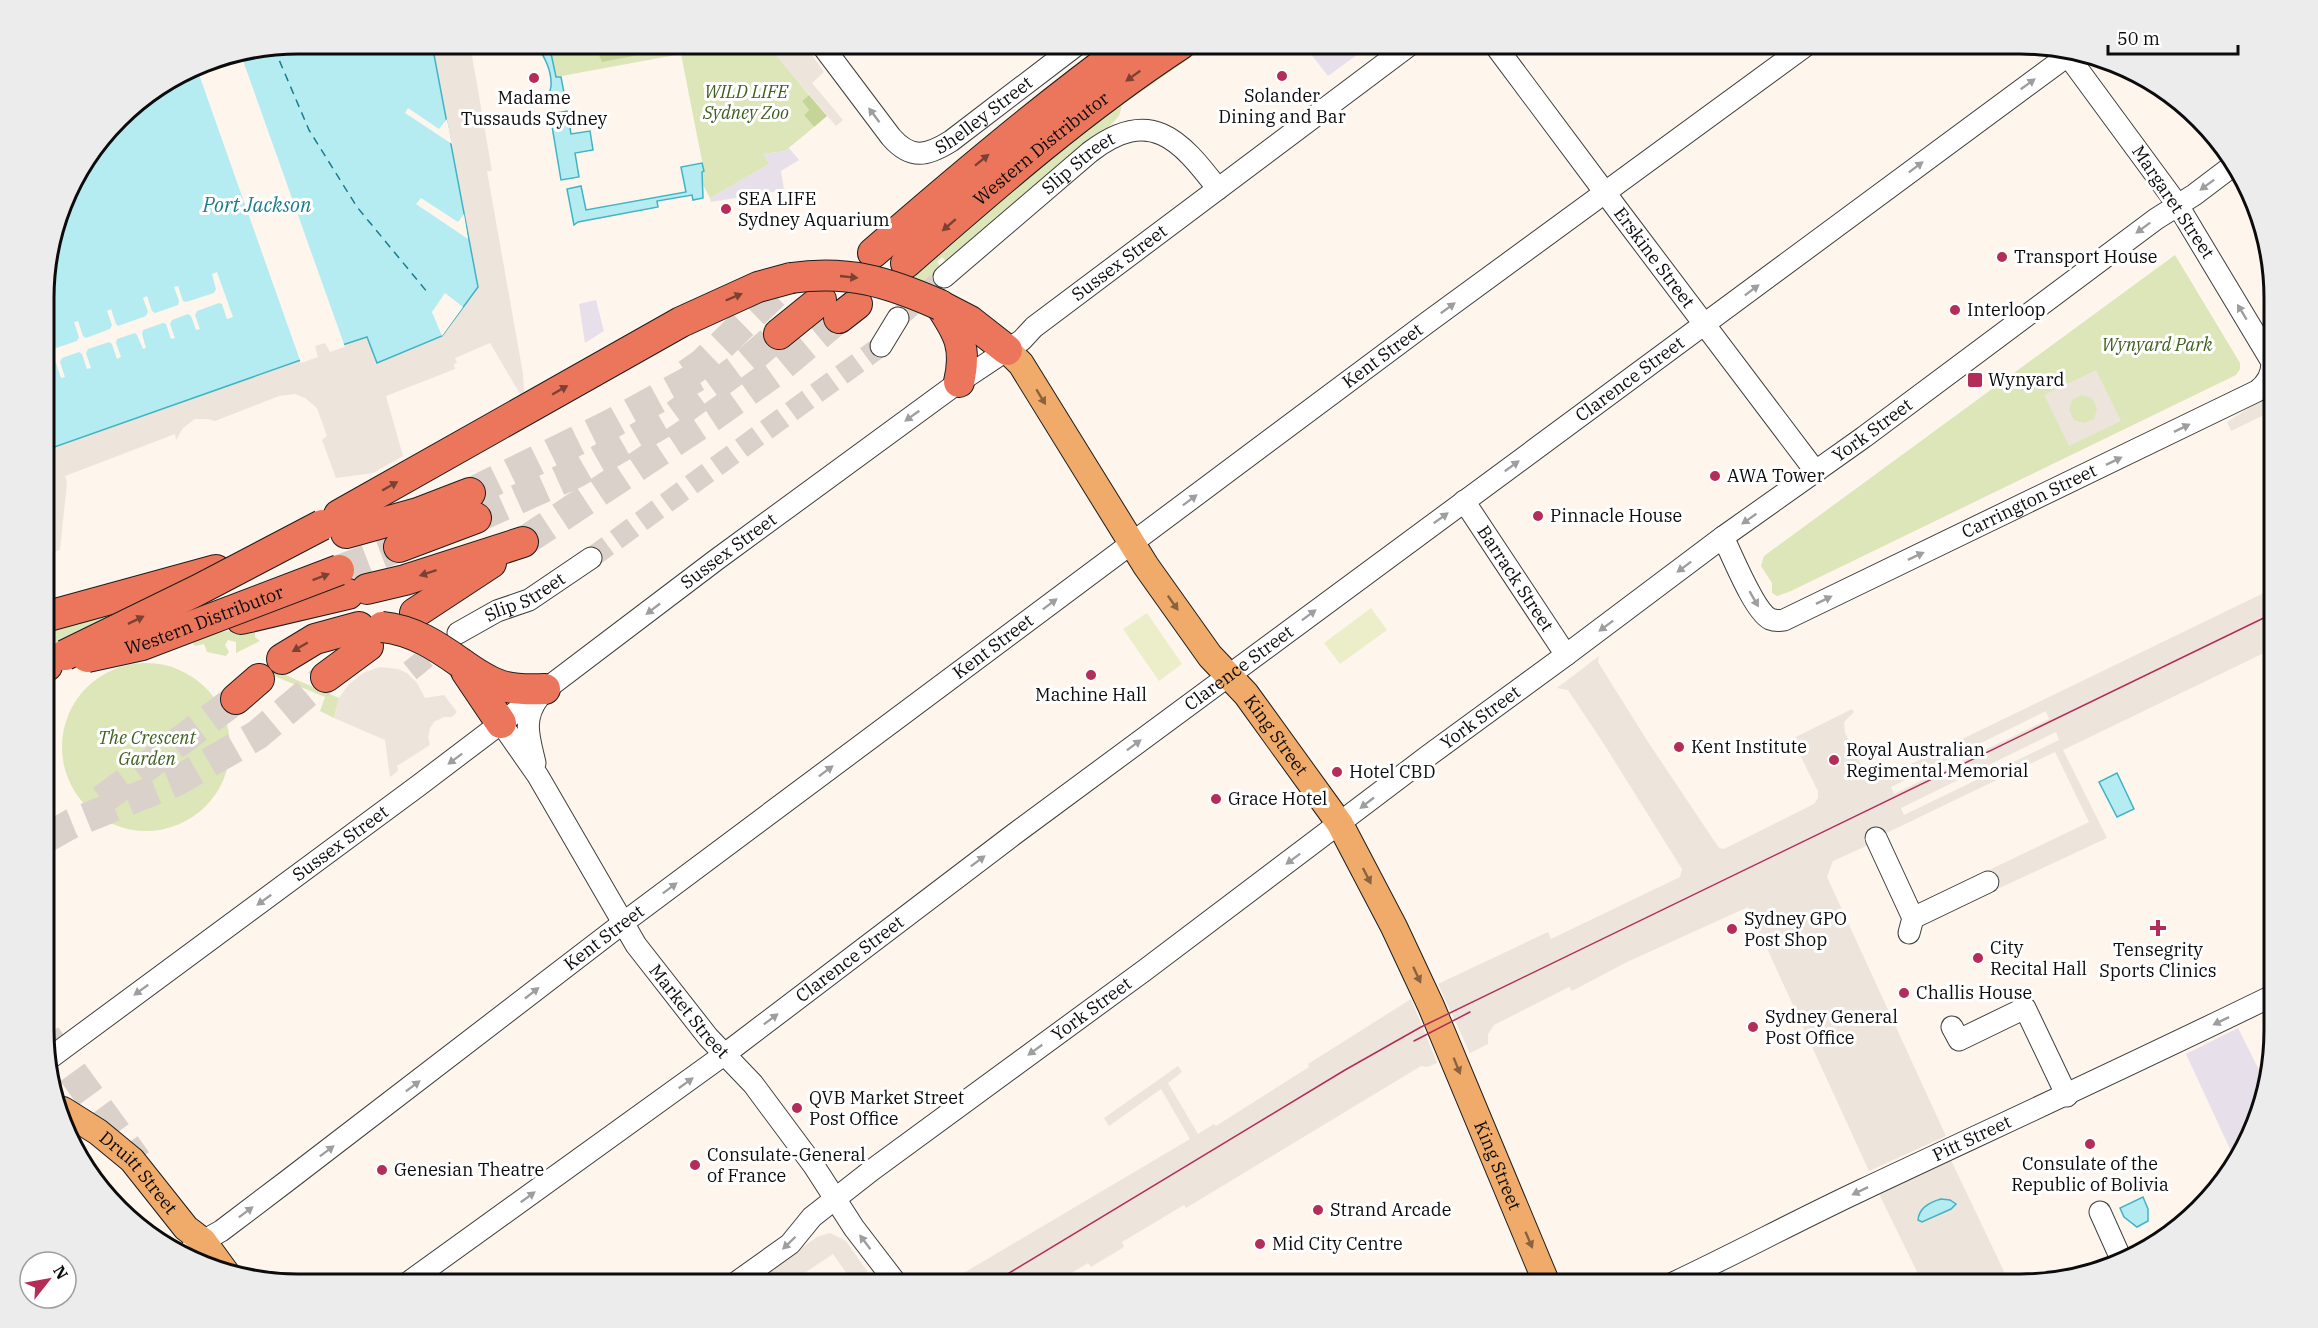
<svg xmlns="http://www.w3.org/2000/svg" width="2318" height="1328" font-family="'IBM Plex Serif',serif">
	<style>
		.industrial { fill: #e7e0ea }
		.green { fill: #dce6b8 }
		.forest { fill: #c5d598 }
		.pitch { fill: #ebeec9 }
		.plaza { fill: #ede4dc; fill-rule: evenodd }
		.water { fill: #b4ecf2; stroke: #3fb4c5; stroke-width: 1.5 }
		.pier { fill: #fef5ec }
		.lines { fill: none; stroke-linecap: round; stroke-linejoin: round }
		.ferry { stroke: #1c7c8e; stroke-width: 1.5; stroke-dasharray: 8 6; stroke-linecap: butt }
		.minor-tunnel { stroke: #dad2ca; stroke-width: 21; stroke-dasharray: 21 10; stroke-linecap: butt }
		.highway-tunnel { stroke: #dad2ca; stroke-width: 30; stroke-dasharray: 30 15; stroke-linecap: butt }
		.minor-casing { stroke: #3f3f3f; stroke-width: 23 }
		.major-casing { stroke: #1d1d1d; stroke-width: 28 }
		.highway-casing { stroke: #1d1d1d; stroke-width: 32 }
		.minor { stroke: #fff; stroke-width: 21 }
		.major { stroke: #f0aa69; stroke-width: 26 }
		.highway { stroke: #ec765c; stroke-width: 30 }
		.tram { stroke: #b32d58; stroke-width: 1.5 }
		.highway-bridge-casing { stroke: #1d1d1d; stroke-width: 32; stroke-linecap: butt }
		.highway-bridge { stroke: #ec765c; stroke-width: 30 }
		.oneway { fill: #7c4134 }
		.oneway2 { fill: #9e9e9e }
		.oneway3 { fill: #89633f }
		.poi-dot { fill: #b32d58; stroke: #fff; stroke-width: 2 }
		.labels { text-anchor: middle; stroke-width: 6; stroke-linejoin: round; paint-order: stroke }
		.park-label { font-size: 18px; font-style: italic; fill: #3f5f21; stroke: #fff }
		.poi-label { font-size: 18px; fill: #0c0c0c; stroke: #fff; text-anchor: start }
		.street-label { font-size: 18px; fill: #0c0c0c; stroke: #fff }
		.water-label { font-size: 20px; font-style: italic; fill: #1c7c8e; stroke: #fff }
		.rim { fill: none; stroke: #0c0c0c; stroke-width: 3 }
	</style>
	<rect width="100%" height="100%" fill="#fef5ec"/>
	<path class="industrial" d="M1303 44H1372L1328 76Z
		M789 148 799 160 781 171 784 190 711 202 710 198 769 164 764 154 785 151Z
		M596 300 604 331 585 343 579 304Z
		M2238 1028 2264 1080 2241 1157 2236 1162 2186 1054Z"/>
	<path class="green" d="M549 44H760L763 47 767 44 809 95 802 101 809 110 804 115 814 127 785 151 764 154 769 164 710 198 702 183V172L704 171 681 54 556 77Z
		M1210 44 1122 105 1119 116 1107 129 948 263 942 257 937 262 942 268 925 283 914 277 1088 122 1157 72Z
		M2175 255 2240 363V369L2236 375 1791 591 1777 596 1772 593V583L1761 566 1764 556Z
		M168 598 87 634 46 647V628Z
		M255 628V637L260 641 236 653V642L228 640 225 645 229 652 226 656 207 652 204 644 195 646 193 644 195 641 219 632Z
		M62 747a84 84 0 1 1 168 0a84 84 0 1 1-168 0Z
		M269 668 339 698 334 718 320 711 325 697 267 673Z"/>
	<path class="forest" d="M594 44H631L638 55 602 62Z
		M809 95 827 116 814 127 804 115 809 110 802 101Z"/>
	<path class="pitch" d="M1371 608 1387 630 1340 664 1324 643Z
		M1147 613 1182 664 1159 681 1123 629Z"/>
	<path class="plaza" d="M432 44H470L492 171H487L523 374 524 392 520 394 490 343 455 358 457 363 454 364 455 369 386 396 403 456 373 473 336 478 322 440 327 436 317 408 305 398 295 394 279 396 215 421 208 419H195L183 428 176 440 175 434 65 476 67 482 60 550 51 553 46 548V450L315 355 311 344 326 339 331 349 367 337 477 286Z
		M766 44H804L824 72 812 83 843 120 836 126Z
		M2096 370 2121 421 2069 446 2044 395ZM2082 395 2092 398 2097 408 2094 419 2084 423 2074 420 2069 410 2072 400Z
		M2274 387V419L2264 415 2231 431 2227 422 2266 397Z
		M2274 588V658L2272 654 2266 652 2063 750 2107 838 1991 892 1985 872 2089 822 2055 752 1872 840 1873 843 1833 861 1827 877 1946 1136 1869 1171 1748 907 1627 962 1572 991 1569 987 1494 1025 1488 1034V1044L1470 1053 1438 984 1548 932 1551 939 1680 877 1682 869 1602 741 1568 690 1557 688 1599 656 1598 662 1648 742 1719 848 1724 849 1814 804 1818 798V791L1792 739 1852 709 1854 712 1844 722 1845 733 1866 774 1874 777H1884ZM2046 711 2049 719 1894 794 1891 787ZM2056 732 2059 740 1904 815 1901 808Z
		M380 667 398 669 407 673 417 683 425 698 444 695 457 712 452 717H444L434 722 430 728 428 738 430 745 397 766 398 771 390 777 385 740 334 718 339 698 348 685 363 673Z
		M1411 999 1437 1063 1427 1067 1421 1066 1186 1208 1184 1205 1122 1242 1124 1247 1091 1267 1088 1263 1053 1284H945L1190 1139 1161 1089 1109 1126 1104 1118 1178 1066 1182 1072 1168 1083 1198 1134 1214 1124 1216 1126 1309 1067 1308 1064Z
		M1949 1156 2010 1284H1923L1882 1200 1877 1189Z
		M830 1233 846 1241 876 1284H854L833 1254 788 1284H751L817 1237Z"/>
	<path class="water" d="M298 44H432L478 287 442 336 377 363 367 337 330 349 327 340 312 344 315 355 46 450V265L70 185 130 107 201 63Z
		M549 44 556 77H561L566 103 548 106C546 99 550 94 551 86 552 70 545 57 536 45Z
		M567 111 571 134 590 131 593 150 575 153 579 177 561 180 550 114Z
		M702 163 704 171 702 172 703 198 693 200 692 195 657 201 658 207 578 222 574 225 567 189 581 186 586 210 686 192 681 167Z
		M2117 773 2134 809 2117 817 2099 782Z
		M2143 1197 2148 1209V1221L2137 1227 2124 1217 2120 1208Z
		M1941 1199 1950 1200 1956 1204 1951 1209 1922 1222 1918 1220C1919 1208 1930 1202 1941 1199Z"/>
	<path class="pier" d="M241 55 345 347 330 352 325 343 315 346 318 357 301 363 196 66 201 63Z
		M408 108 439 129 447 119 452 144 405 113Z
		M421 198 458 222 464 214 468 239 416 204Z
		M217 272 233 317 227 319 222 304 219 303 197 311 195 315 200 329 196 330 191 316 188 314 172 320 170 324 175 338 171 339 166 324 163 323 143 330 142 334 146 348 143 349 137 335 135 333 117 339 116 343 121 357 117 359 112 344 109 342 88 349 86 353 91 368 87 369 82 354 79 352 62 358 60 362 65 377 61 378 56 363 53 361 46 364V352L49 347 46 332 48 331 53 346 56 348 77 341 79 337 74 322 78 321 83 336 86 338 110 329 112 325 107 311 111 309 116 324 118 326 146 316 148 312 143 298 147 296 152 311 155 313 178 305 179 301 174 287 178 286 183 301 186 302 214 293 216 289 212 274Z
		M445 293 463 307 442 336 432 312Z"/>
	<g class="lines">
		<path class="ferry" d="M274 48 309 130 357 207 428 293"/>
		<path class="minor-tunnel" d="M898 318 944 277
			M591 558 881 346
			M410 671 447 641"/>
		<path class="highway-tunnel" d="M687 374 703 363 774 294
			M470 493 611 424 713 368
			M476 518 576 473 670 419 747 362 779 334
			M523 542 713 416 772 374 839 318
			M339 570 399 547
			M102 800 236 699
			M46 838 71 824 177 781 257 735 326 677
			M46 1036 137 1161"/>
		<g class="minor-casing">
			<g id="minor">
				<path id="s1" d="M821 44 891 137C911 160 927 156 951 141L1078 44"/>
				<path id="s2" d="M1494 44 1621 214 1816 472"/>
				<path id="s3" d="M944 277 1090 152C1150 106 1180 139 1218 189"/>
				<path d="M881 346 898 318"/>
				<path id="s4" d="M1464 501 1566 655"/>
				<path id="s5" d="M1723 537C1732 555 1754 611 1770 619 1775 621 1779 621 1784 620L2257 391C2267 384 2272 375 2272 362L2177 204 2063 49"/>
				<path id="s6" d="M458 633 497 611 529 600 591 558"/>
				<path id="s7" d="M501 723 538 776 636 945 708 1037 753 1084 814 1166 854 1228 897 1284"/>
				<path d="M535 763C529 737 522 719 539 697"/>
				<path d="M1876 838 1913 918 1909 933"/>
				<path d="M1913 918 1988 882"/>
				<path d="M1952 1027 1959 1040 2025 1008 2067 1096"/>
				<path id="s8" d="M46 1061 418 786 716 560 959 382 1022 340 1034 327 1411 44"/>
				<path d="M2100 1212 2122 1261"/>
				<path id="s9" d="M183 1256 203 1241 221 1231 287 1181 623 923 1428 322 1808 44"/>
				<path id="s10" d="M406 1284 725 1054 1013 835 2074 51"/>
				<path id="s11" d="M734 1284 790 1244 812 1217 872 1170 1145 970 1428 756 1566 655 1723 537 1864 437 2156 219 2194 195 2235 164"/>
				<path id="s12" d="M1671 1284C1735 1254 1798 1220 1862 1190 2000 1125 2137 1062 2274 995"/>
			</g>
		</g>
		<g class="major-casing">
			<g id="major">
				<path id="s13" d="M1007 350 1021 364 1146 566 1210 656 1246 694 1340 824 1394 927 1431 1006 1547 1284"/>
				<path id="s14" d="M63 1110 98 1132 132 1160 186 1228 203 1241 227 1274"/>
			</g>
		</g>
		<g class="highway-casing">
			<g id="highway">
				<path d="M873 253C957 180 1041 109 1130 44"/>
				<path id="s15" d="M906 263C994 186 1083 108 1181 44"/>
				<path d="M940 305C959 333 967 348 959 382"/>
				<path d="M943 307 970 321 1007 350"/>
				<path d="M839 318 857 304"/>
				<path d="M779 334 821 300"/>
				<path d="M339 515 681 322 758 287 791 278"/>
				<path d="M346 533 418 513 470 493"/>
				<path d="M399 547 476 518"/>
				<path d="M367 589 405 580 523 542"/>
				<path d="M415 613 491 563"/>
				<path d="M52 615 216 570"/>
				<path d="M241 619 348 594"/>
				<path d="M282 659 315 639 359 627"/>
				<path d="M461 663C493 686 506 691 545 689"/>
				<path d="M46 666H47"/>
				<path d="M466 671 501 723"/>
				<path d="M326 677 368 646"/>
				<path d="M236 699 259 679"/>
			</g>
		</g>
		<use href="#minor" class="minor"/>
		<use href="#major" class="major"/>
		<use href="#highway" class="highway"/>
		<path class="tram" d="M1414 1041 1470 1012
			M991 1284 1345 1070 1421 1027 2274 613"/>
		<g class="highway-bridge-casing">
			<g id="highway-bridge">
				<path d="M791 278C849 270 888 282 940 305"/>
				<path d="M382 627C413 630 437 646 461 663"/>
				<path d="M65 655 198 590 322 525"/>
				<path id="s16" d="M87 657 142 645 339 570"/>
			</g>
		</g>
		<use href="#highway-bridge" class="highway-bridge"/>
	</g>
	<defs><path id="oneway-solid" d="M-6-.8H1V-3.2L6.5 0L1 3.2V.8H-6Z" transform="scale(1.5)"/></defs>
	<g class="oneway">
		<use href="#oneway-solid" transform="translate(1133 76) rotate(144)"/>
		<use href="#oneway-solid" transform="translate(982 160) rotate(-39)"/>
		<use href="#oneway-solid" transform="translate(949 225) rotate(139)"/>
		<use href="#oneway-solid" transform="translate(849 277) rotate(6)"/>
		<use href="#oneway-solid" transform="translate(734 297) rotate(-23)"/>
		<use href="#oneway-solid" transform="translate(560 390) rotate(-30)"/>
		<use href="#oneway-solid" transform="translate(390 486) rotate(-30)"/>
		<use href="#oneway-solid" transform="translate(428 573) rotate(162)"/>
		<use href="#oneway-solid" transform="translate(321 577) rotate(-21)"/>
		<use href="#oneway-solid" transform="translate(136 620) rotate(-26)"/>
		<use href="#oneway-solid" transform="translate(300 647) rotate(150)"/>
	</g>
	<g class="oneway2">
		<use href="#oneway-solid" transform="translate(2028 84) rotate(-36)"/>
		<use href="#oneway-solid" transform="translate(874 115) rotate(-127)"/>
		<use href="#oneway-solid" transform="translate(1916 167) rotate(-37)"/>
		<use href="#oneway-solid" transform="translate(2207 185) rotate(143)"/>
		<use href="#oneway-solid" transform="translate(2143 228) rotate(143)"/>
		<use href="#oneway-solid" transform="translate(1752 290) rotate(-37)"/>
		<use href="#oneway-solid" transform="translate(1448 308) rotate(-36)"/>
		<use href="#oneway-solid" transform="translate(2242 312) rotate(-121)"/>
		<use href="#oneway-solid" transform="translate(912 416) rotate(144)"/>
		<use href="#oneway-solid" transform="translate(2182 428) rotate(-26)"/>
		<use href="#oneway-solid" transform="translate(2114 461) rotate(-26)"/>
		<use href="#oneway-solid" transform="translate(1512 466) rotate(-36)"/>
		<use href="#oneway-solid" transform="translate(1190 500) rotate(-37)"/>
		<use href="#oneway-solid" transform="translate(1441 518) rotate(-36)"/>
		<use href="#oneway-solid" transform="translate(1749 519) rotate(145)"/>
		<use href="#oneway-solid" transform="translate(1916 556) rotate(-25)"/>
		<use href="#oneway-solid" transform="translate(1684 567) rotate(143)"/>
		<use href="#oneway-solid" transform="translate(1754 599) rotate(60)"/>
		<use href="#oneway-solid" transform="translate(1824 600) rotate(-26)"/>
		<use href="#oneway-solid" transform="translate(1050 604) rotate(-37)"/>
		<use href="#oneway-solid" transform="translate(653 609) rotate(142)"/>
		<use href="#oneway-solid" transform="translate(1309 615) rotate(-37)"/>
		<use href="#oneway-solid" transform="translate(1606 626) rotate(143)"/>
		<use href="#oneway-solid" transform="translate(1134 745) rotate(-37)"/>
		<use href="#oneway-solid" transform="translate(455 759) rotate(143)"/>
		<use href="#oneway-solid" transform="translate(826 771) rotate(-37)"/>
		<use href="#oneway-solid" transform="translate(1367 803) rotate(142)"/>
		<use href="#oneway-solid" transform="translate(1293 859) rotate(143)"/>
		<use href="#oneway-solid" transform="translate(978 861) rotate(-37)"/>
		<use href="#oneway-solid" transform="translate(670 888) rotate(-37)"/>
		<use href="#oneway-solid" transform="translate(264 900) rotate(144)"/>
		<use href="#oneway-solid" transform="translate(141 990) rotate(144)"/>
		<use href="#oneway-solid" transform="translate(532 993) rotate(-38)"/>
		<use href="#oneway-solid" transform="translate(771 1019) rotate(-37)"/>
		<use href="#oneway-solid" transform="translate(2221 1021) rotate(154)"/>
		<use href="#oneway-solid" transform="translate(1035 1050) rotate(144)"/>
		<use href="#oneway-solid" transform="translate(686 1083) rotate(-36)"/>
		<use href="#oneway-solid" transform="translate(413 1086) rotate(-37)"/>
		<use href="#oneway-solid" transform="translate(327 1151) rotate(-37)"/>
		<use href="#oneway-solid" transform="translate(1860 1191) rotate(154)"/>
		<use href="#oneway-solid" transform="translate(528 1197) rotate(-36)"/>
		<use href="#oneway-solid" transform="translate(246 1212) rotate(-37)"/>
		<use href="#oneway-solid" transform="translate(865 1242) rotate(-127)"/>
		<use href="#oneway-solid" transform="translate(789 1243) rotate(136)"/>
	</g>
	<g class="oneway3">
		<use href="#oneway-solid" transform="translate(1041 397) rotate(59)"/>
		<use href="#oneway-solid" transform="translate(1173 603) rotate(55)"/>
		<use href="#oneway-solid" transform="translate(1367 876) rotate(63)"/>
		<use href="#oneway-solid" transform="translate(1417 975) rotate(65)"/>
		<use href="#oneway-solid" transform="translate(1457 1066) rotate(68)"/>
		<use href="#oneway-solid" transform="translate(1529 1240) rotate(67)"/>
	</g>
	<g class="poi-dot">
		<circle cx="1282" cy="76" r="6"/>
		<circle cx="534" cy="78" r="6"/>
		<circle cx="726" cy="209" r="6"/>
		<circle cx="2002" cy="257" r="6"/>
		<circle cx="1955" cy="310" r="6"/>
		<rect x="1967" y="372" width="16" height="16" rx="3"/>
		<circle cx="1715" cy="476" r="6"/>
		<circle cx="1538" cy="516" r="6"/>
		<circle cx="1091" cy="675" r="6"/>
		<circle cx="1679" cy="747" r="6"/>
		<circle cx="1834" cy="760" r="6"/>
		<circle cx="1337" cy="772" r="6"/>
		<circle cx="1216" cy="799" r="6"/>
		<path d="M2155 919h6v6h6v6h-6v6h-6v-6h-6v-6h6z"/>
		<circle cx="1732" cy="929" r="6"/>
		<circle cx="1978" cy="958" r="6"/>
		<circle cx="1904" cy="993" r="6"/>
		<circle cx="1753" cy="1027" r="6"/>
		<circle cx="797" cy="1108" r="6"/>
		<circle cx="2090" cy="1144" r="6"/>
		<circle cx="695" cy="1165" r="6"/>
		<circle cx="382" cy="1170" r="6"/>
		<circle cx="1318" cy="1210" r="6"/>
		<circle cx="1260" cy="1244" r="6"/>
	</g>
	<g class="labels">
		<g class="park-label">
			<text x="746" y="98">WILD LIFE<tspan x="746" dy="21">Sydney Zoo</tspan></text>
			<text x="2157" y="351">Wynyard Park</text>
			<text x="147" y="744">The Crescent<tspan x="147" dy="21">Garden</tspan></text>
		</g>
		<g class="poi-label">
			<text x="1282" y="102" text-anchor="middle">Solander<tspan x="1282" dy="21">Dining and Bar</tspan></text>
			<text x="534" y="104" text-anchor="middle">Madame<tspan x="534" dy="21">Tussauds Sydney</tspan></text>
			<text x="738" y="205">SEA LIFE<tspan x="738" dy="21">Sydney Aquarium</tspan></text>
			<text x="2014" y="263">Transport House</text>
			<text x="1967" y="316">Interloop</text>
			<text x="1988" y="386">Wynyard</text>
			<text x="1727" y="482">AWA Tower</text>
			<text x="1550" y="522">Pinnacle House</text>
			<text x="1091" y="701" text-anchor="middle">Machine Hall</text>
			<text x="1691" y="753">Kent Institute</text>
			<text x="1846" y="756">Royal Australian<tspan x="1846" dy="21">Regimental Memorial</tspan></text>
			<text x="1349" y="778">Hotel CBD</text>
			<text x="1228" y="805">Grace Hotel</text>
			<text x="1744" y="925">Sydney GPO<tspan x="1744" dy="21">Post Shop</tspan></text>
			<text x="1990" y="954">City<tspan x="1990" dy="21">Recital Hall</tspan></text>
			<text x="2158" y="956" text-anchor="middle">Tensegrity<tspan x="2158" dy="21">Sports Clinics</tspan></text>
			<text x="1916" y="999">Challis House</text>
			<text x="1765" y="1023">Sydney General<tspan x="1765" dy="21">Post Office</tspan></text>
			<text x="809" y="1104">QVB Market Street<tspan x="809" dy="21">Post Office</tspan></text>
			<text x="707" y="1161">Consulate-General<tspan x="707" dy="21">of France</tspan></text>
			<text x="2090" y="1170" text-anchor="middle">Consulate of the<tspan x="2090" dy="21">Republic of Bolivia</tspan></text>
			<text x="394" y="1176">Genesian Theatre</text>
			<text x="1330" y="1216">Strand Arcade</text>
			<text x="1272" y="1250">Mid City Centre</text>
		</g>
		<g class="street-label">
			<text dy="6" stroke="none"><textPath href="#s1" startOffset="226">Shelley Street</textPath></text>
			<text dy="6" stroke="none"><textPath href="#s15" startOffset="177">Western Distributor</textPath></text>
			<text dy="6" stroke="none"><textPath href="#s3" startOffset="176">Slip Street</textPath></text>
			<text transform="translate(2173 202) rotate(56)" y="6">Margaret Street</text>
			<text dy="6" stroke="none"><textPath href="#s2" startOffset="267">Erskine Street</textPath></text>
			<text dy="6" stroke="none"><textPath href="#s8" startOffset="1338">Sussex Street</textPath></text>
			<text dy="6" stroke="none"><textPath href="#s9" startOffset="1500">Kent Street</textPath></text>
			<text dy="6" stroke="none"><textPath href="#s10" startOffset="1522">Clarence Street</textPath></text>
			<text dy="6" stroke="none"><textPath href="#s11" startOffset="1424">York Street</textPath></text>
			<text dy="6" stroke="none"><textPath href="#s5" startOffset="382">Carrington Street</textPath></text>
			<text dy="6" stroke="none"><textPath href="#s8" startOffset="852">Sussex Street</textPath></text>
			<text dy="6" stroke="none"><textPath href="#s4" startOffset="93">Barrack Street</textPath></text>
			<text dy="6" stroke="none"><textPath href="#s6" startOffset="76">Slip Street</textPath></text>
			<text dy="6" stroke="none"><textPath href="#s16" startOffset="123">Western Distributor</textPath></text>
			<text dy="6" stroke="none"><textPath href="#s9" startOffset="1014">Kent Street</textPath></text>
			<text dy="6" stroke="none"><textPath href="#s10" startOffset="1036">Clarence Street</textPath></text>
			<text dy="6" stroke="none"><textPath href="#s11" startOffset="938">York Street</textPath></text>
			<text dy="6" stroke="none"><textPath href="#s13" startOffset="471">King Street</textPath></text>
			<text dy="6" stroke="none"><textPath href="#s8" startOffset="366">Sussex Street</textPath></text>
			<text dy="6" stroke="none"><textPath href="#s9" startOffset="528">Kent Street</textPath></text>
			<text dy="6" stroke="none"><textPath href="#s10" startOffset="550">Clarence Street</textPath></text>
			<text dy="6" stroke="none"><textPath href="#s7" startOffset="345">Market Street</textPath></text>
			<text dy="6" stroke="none"><textPath href="#s11" startOffset="452">York Street</textPath></text>
			<text dy="6" stroke="none"><textPath href="#s12" startOffset="334">Pitt Street</textPath></text>
			<text dy="6" stroke="none"><textPath href="#s13" startOffset="957">King Street</textPath></text>
			<text dy="6" stroke="none"><textPath href="#s14" startOffset="99">Druitt Street</textPath></text>
		</g>
		<g class="water-label">
			<text x="257" y="212">Port Jackson</text>
		</g>
	</g>
	<path d="M0 0H2318V1328H0ZM298 54H2020A244 244 0 0 1 2264 298V1030A244 244 0 0 1 2020 1274H298A244 244 0 0 1 54 1030V298A244 244 0 0 1 298 54Z" fill="#ececec" fill-rule="evenodd"/>
	<path class="rim" d="M298 54H2020A244 244 0 0 1 2264 298V1030A244 244 0 0 1 2020 1274H298A244 244 0 0 1 54 1030V298A244 244 0 0 1 298 54Z"/>
	<g transform="translate(48 1280) rotate(59)"><circle r="28" fill="#ffffff" stroke="#9e9e9e" stroke-width="1.5"/>
	<path d="M0-4.5L10 22L0 15L-10 22Z" fill="#b32d58"/>
	<text y="-9" font-size="16" font-weight="bold" text-anchor="middle" fill="#0c0c0c">N</text>
	</g>
	<path d="M2108 45v9h130v-9" fill="none" stroke="#0c0c0c" stroke-width="3"/>
	<text x="2117" y="45" font-size="18" fill="#0c0c0c" stroke="#ffffff" stroke-width="4.5" paint-order="stroke">50 m</text>
</svg>
